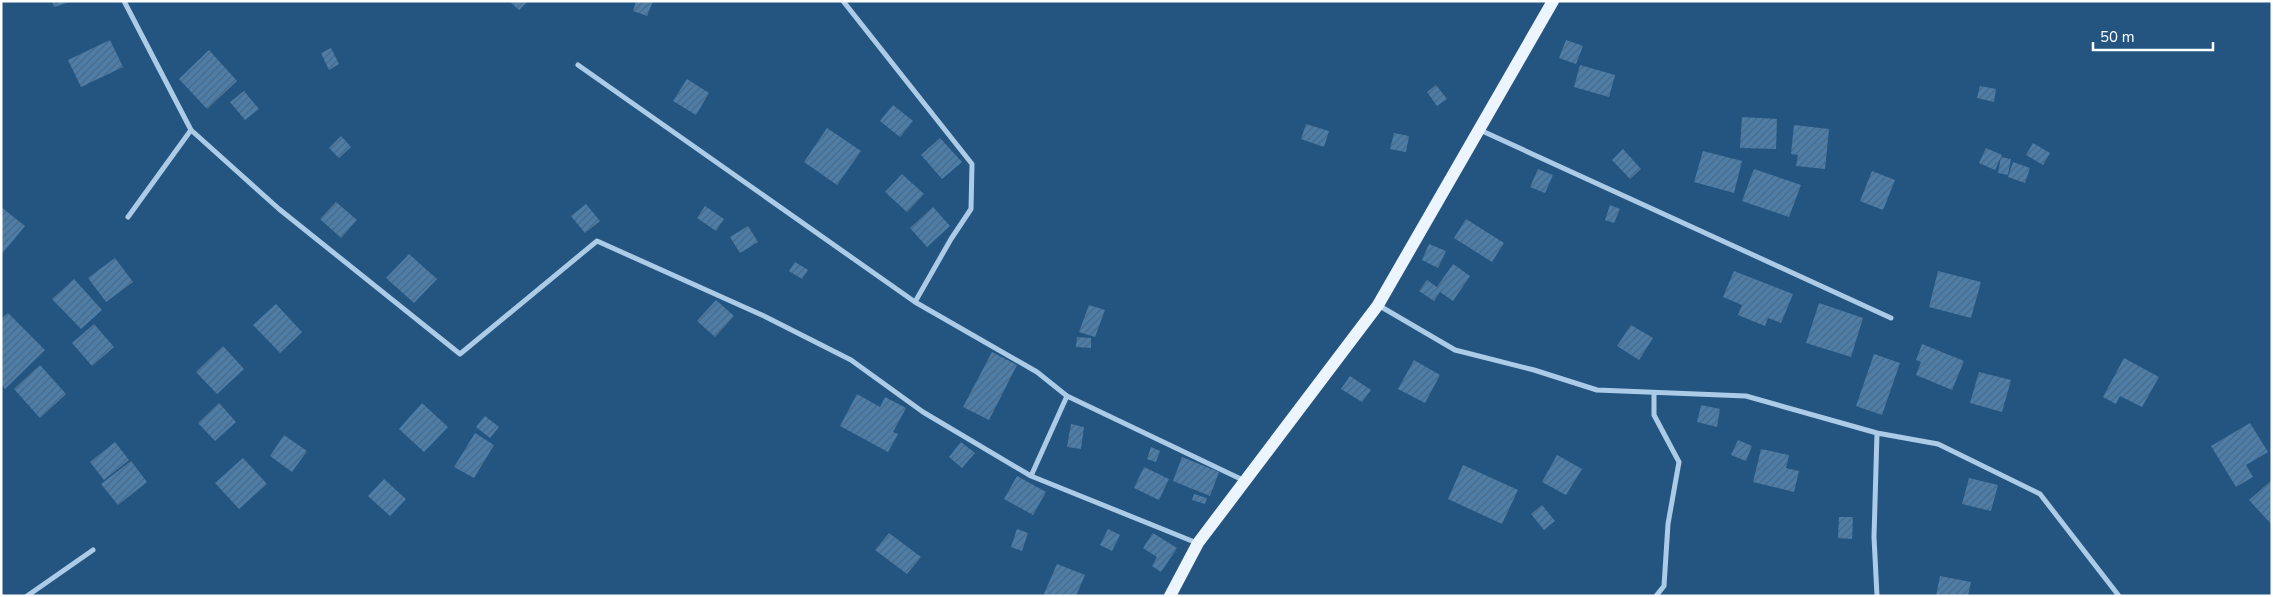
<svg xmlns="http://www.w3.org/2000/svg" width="2273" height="597" font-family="'Nunito Sans',sans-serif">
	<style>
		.building { fill: url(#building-hatch) }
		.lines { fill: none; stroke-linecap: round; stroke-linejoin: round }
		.street { stroke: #abcbe6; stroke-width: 5 }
		.primary { stroke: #ecf4fd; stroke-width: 12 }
	</style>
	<defs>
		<pattern id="building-hatch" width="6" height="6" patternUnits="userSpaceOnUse" patternTransform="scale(1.25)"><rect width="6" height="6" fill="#4d7ea9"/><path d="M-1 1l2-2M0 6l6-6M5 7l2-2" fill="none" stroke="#4d687f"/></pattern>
	</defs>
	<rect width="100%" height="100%" fill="#245480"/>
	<path class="building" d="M52 1H70V2L54 7Z
		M509 1H528L519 10Z
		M636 1H653L647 16 633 11Z
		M110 40 123 67 81 87 68 60Z
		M1566 40 1583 46 1576 64 1559 58Z
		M331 48 339 64 329 70 321 53Z
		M209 50 237 81 207 109 179 79Z
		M1580 65 1615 75 1609 97 1574 87Z
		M687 79 709 93 696 115 673 101Z
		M1436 85 1447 99 1437 106 1427 92Z
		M1980 86 1996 89 1994 102 1977 98Z
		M244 91 259 109 245 120 230 102Z
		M893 105 913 121 900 137 880 121Z
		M1742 117 1777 119 1776 149 1740 148Z
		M1306 124 1329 131 1324 147 1301 139Z
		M1794 125 1829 129 1825 169 1796 166 1798 155 1791 154Z
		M827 128 861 151 837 185 804 162Z
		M1394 133 1409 136 1406 152 1390 149Z
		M341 136 351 147 339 158 329 148Z
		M940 138 962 162 942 179 921 155Z
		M2033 143 2050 153 2043 165 2026 155Z
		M1986 148 2002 155 1995 170 1979 163Z
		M1623 149 1641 169 1630 179 1612 160Z
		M1703 151 1742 161 1734 193 1694 182Z
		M2001 157 2011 159 2008 175 1998 173Z
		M2013 162 2030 168 2025 183 2008 177Z
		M1538 169 1553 175 1545 193 1530 187Z
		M1754 169 1801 185 1789 217 1742 201Z
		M1872 171 1895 180 1883 210 1860 201Z
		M902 174 924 194 907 212 885 192Z
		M336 202 357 220 341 238 320 219Z
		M586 204 600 221 585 233 571 216Z
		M1610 205 1620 209 1614 223 1605 220Z
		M705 206 724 219 716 231 697 218Z
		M1 207 25 226 1 255Z
		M933 207 950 226 927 247 910 228Z
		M1466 219 1504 243 1492 262 1454 238Z
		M748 226 758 242 740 253 730 237Z
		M1429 244 1446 251 1438 268 1422 260Z
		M409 254 437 279 414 303 386 278Z
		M115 258 133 282 106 302 88 278Z
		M795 262 808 270 802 279 789 271Z
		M1453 264 1470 276 1453 301 1440 292 1434 301 1419 291 1427 280 1437 287Z
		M1734 271 1793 294 1781 323 1768 318 1765 326 1738 315 1742 305 1723 297Z
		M1938 271 1981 282 1971 318 1929 307Z
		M74 279 102 310 81 329 52 299Z
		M716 300 734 316 715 337 697 321Z
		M1819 303 1863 318 1851 357 1806 343Z
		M276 304 302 332 280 353 253 325Z
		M1089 305 1105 310 1095 337 1079 332Z
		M8 313 45 350 5 389 1 384V319Z
		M94 324 114 347 92 366 72 343Z
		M1631 325 1653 338 1639 360 1617 346Z
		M1077 337 1091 338V348L1076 347Z
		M1922 344 1964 361 1952 390 1916 375 1921 362 1916 360Z
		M223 346 244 369 217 394 196 372Z
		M992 352 1017 365 989 420 963 407Z
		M1874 354 1900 363 1882 415 1856 406Z
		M2124 358 2159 377 2142 407 2120 396 2116 404 2103 397Z
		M1414 360 1440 375 1425 403 1398 389Z
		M40 365 66 394 40 418 14 389Z
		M1979 372 2011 380 2002 412 1970 403Z
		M1350 376 1371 390 1362 402 1341 389Z
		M857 394 880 407 885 397 906 408 893 432 898 434 888 452 840 426Z
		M219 403 236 422 215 441 198 423Z
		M422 403 448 427 424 452 399 429Z
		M1701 405 1720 409 1717 427 1697 422Z
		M485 416 499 427 490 438 476 427Z
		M2250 423 2268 452 2246 465 2253 477 2236 487 2211 446Z
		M1071 424 1084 427 1081 449 1067 447Z
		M475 433 494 445 474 478 454 467Z
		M284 435 307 451 292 472 270 456Z
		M1738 440 1752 446 1746 461 1731 455Z
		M115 442 129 460 104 480 90 462Z
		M961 442 975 453 962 468 949 457Z
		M1151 447 1160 451 1156 462 1147 459Z
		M1761 449 1789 455 1786 468 1799 471 1794 492 1753 482Z
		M1557 455 1582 469 1566 495 1542 482Z
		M1182 457 1219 472 1210 496 1173 481Z
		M243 458 267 484 239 509 215 483Z
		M131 461 147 482 118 505 101 484Z
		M1463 465 1518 490 1502 524 1448 499Z
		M1144 467 1169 479 1159 500 1134 488Z
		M1017 476 1046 492 1033 515 1004 499Z
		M1969 478 1998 485 1991 511 1962 504Z
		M384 479 406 499 390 516 368 496Z
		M2272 480V525L2249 500Z
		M1194 494 1207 498 1205 504 1192 500Z
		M1542 505 1555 521 1544 530 1531 514Z
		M1839 517H1853L1852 539 1838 538Z
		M1017 529 1028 533 1022 551 1011 547Z
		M1108 529 1120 535 1112 551 1100 545Z
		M889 533 921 557 907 574 875 550Z
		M1153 533 1177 548 1161 572 1152 566 1157 557 1143 548Z
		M1057 564 1085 575 1076 596H1043Z
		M1940 576 1971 582 1968 596H1936Z"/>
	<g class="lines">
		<path class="street" d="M124 1 191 130 279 209 460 354 597 241 764 316 851 360 923 412 1031 476 1197 543
			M843 1 972 164 971 209 951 239 915 302 1037 372 1067 396 1031 476
			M578 65 915 302
			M1480 130 1891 318
			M128 217 191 130
			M1378 305 1455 350 1534 370 1597 390 1746 396 1877 433 1938 444 2040 494 2119 596
			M1654 393V415L1679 462 1668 524 1664 586 1656 596
			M1067 396 1245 481
			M1877 433 1874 537 1877 596
			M27 596 93 550"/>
		<path class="primary" d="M1170 596 1198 543 1378 305 1553 1"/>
	</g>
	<rect width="2273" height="597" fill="none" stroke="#ffffff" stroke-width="5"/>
	<path d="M2093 42v8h120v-8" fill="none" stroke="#ffffff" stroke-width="2.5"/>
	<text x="2100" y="42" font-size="15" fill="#ffffff" stroke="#245480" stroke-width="4" paint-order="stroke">50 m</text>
</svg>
